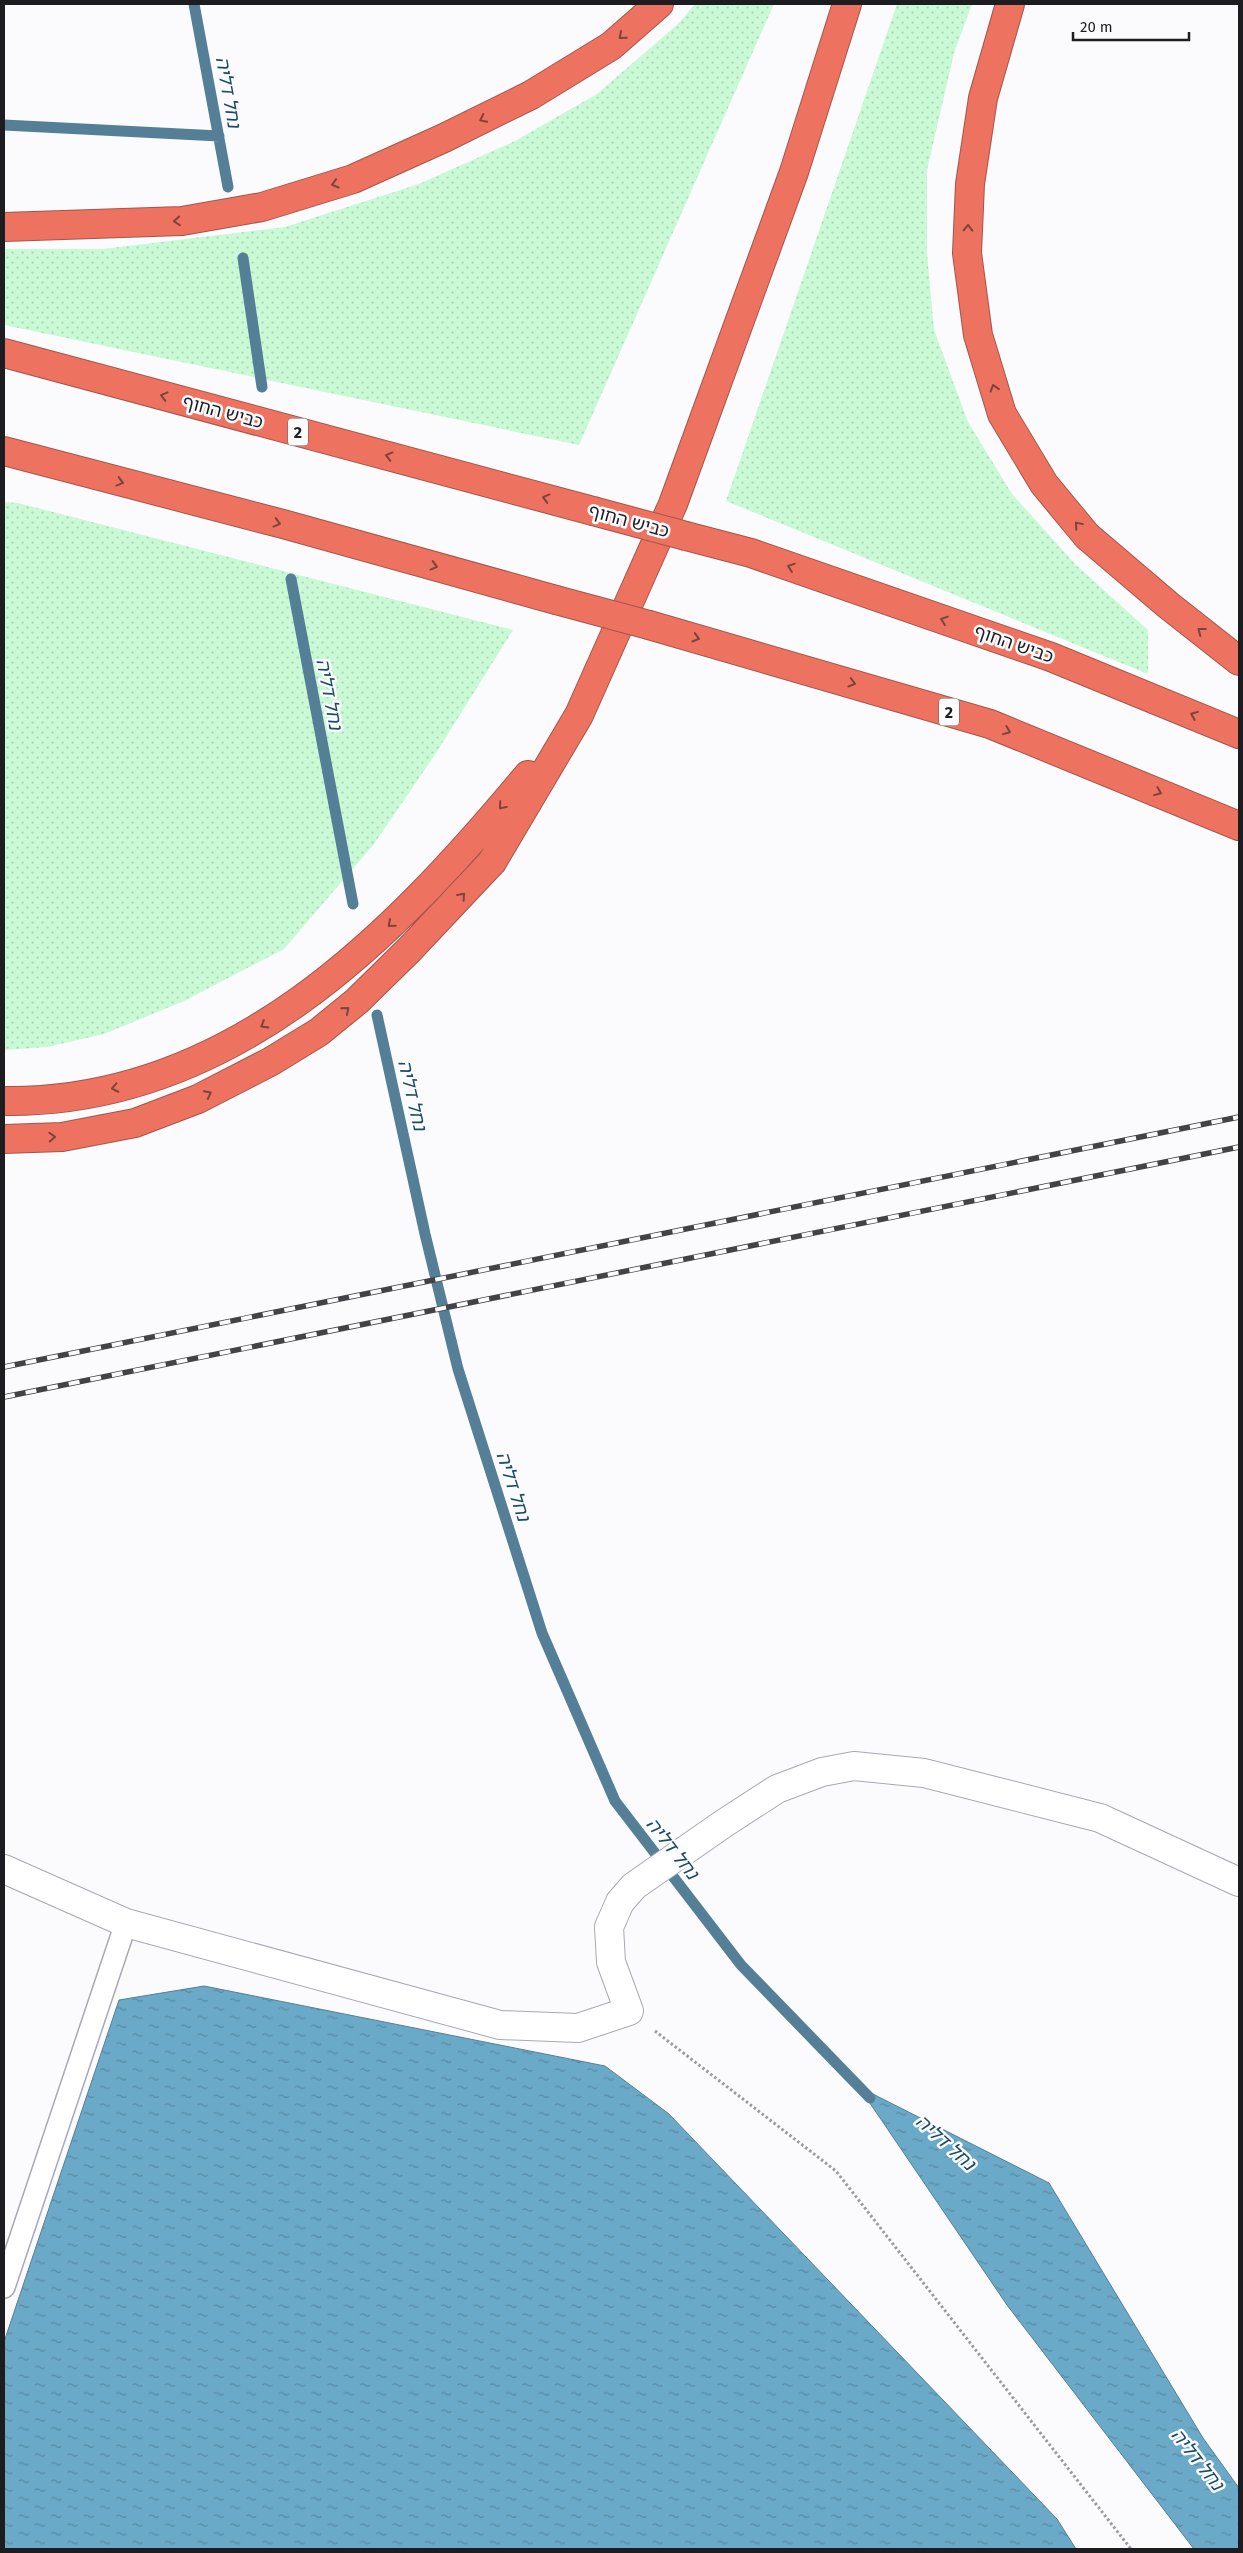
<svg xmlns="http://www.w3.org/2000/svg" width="1243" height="2553" font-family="'Fira Sans','Noto Sans Hebrew',sans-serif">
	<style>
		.grass { fill: url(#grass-dots) }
		.water { fill: url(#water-ripples); stroke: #547f96 }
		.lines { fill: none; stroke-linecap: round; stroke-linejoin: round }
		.stream { stroke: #547f96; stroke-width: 11 }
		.lane-casing { stroke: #a9a8b3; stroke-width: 24 }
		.street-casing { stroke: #a9a8b3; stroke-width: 30 }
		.highway-casing { stroke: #a4554a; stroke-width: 30 }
		.path { stroke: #9b9b9f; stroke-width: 3; stroke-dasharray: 2.5 2.5; stroke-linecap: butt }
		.lane { stroke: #fff; stroke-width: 21 }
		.street { stroke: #fff; stroke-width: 28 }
		.highway { stroke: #ed7360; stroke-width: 28 }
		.rail-casing { stroke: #434347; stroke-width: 5.5 }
		.rail { stroke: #fbfbfe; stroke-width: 4; stroke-dasharray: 11; stroke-linecap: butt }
		.highway-bridge-casing { stroke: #a4554a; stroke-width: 30; stroke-linecap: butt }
		.highway-bridge { stroke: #ed7360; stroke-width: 28 }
		.oneway { stroke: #7b443d }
		.labels { text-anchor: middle; stroke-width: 5; stroke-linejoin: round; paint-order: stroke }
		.shield { fill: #fbfbfe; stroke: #606063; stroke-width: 1 }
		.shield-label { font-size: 16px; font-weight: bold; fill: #1d1d21 }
		.street-label { font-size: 18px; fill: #1d1d21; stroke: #fbfbfe }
		.water-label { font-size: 19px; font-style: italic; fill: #194b62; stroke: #fbfbfe }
	</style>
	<defs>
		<pattern id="grass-dots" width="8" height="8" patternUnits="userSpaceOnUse" patternTransform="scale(1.25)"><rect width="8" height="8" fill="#c9f9d5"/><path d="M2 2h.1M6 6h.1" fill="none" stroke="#acd5b7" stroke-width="1.8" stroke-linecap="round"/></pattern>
		<pattern id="water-ripples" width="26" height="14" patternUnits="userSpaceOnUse" patternTransform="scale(1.25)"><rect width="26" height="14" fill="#6ba9c8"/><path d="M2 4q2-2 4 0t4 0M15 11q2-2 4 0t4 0" fill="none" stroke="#5789a2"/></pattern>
	</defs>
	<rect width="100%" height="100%" fill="#fbfbfe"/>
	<path class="grass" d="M695 4H774L579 445 4 325V249H103L285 227 419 184 515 141 597 94 678 24Z
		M897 4H972L954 53 927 170V253L934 330 968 422 1012 494 1076 565 1148 630V674L726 501Z
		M4 502 18 503 513 630 436 753 374 844 284 949 184 1001 104 1034 47 1047 4 1050Z"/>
	<path class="water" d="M204 1986 605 2066 669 2114 1057 2519 1076 2549H4V2342L119 2000Z
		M859 2087 1049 2183 1203 2438 1239 2488V2549H1194L1007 2305Z"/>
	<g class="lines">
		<path class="stream" d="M194 4 228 187
			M4 125 219 136
			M243 258 262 387
			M291 579 353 904
			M377 1015 425 1234 458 1369 542 1633 615 1801 741 1965 870 2098"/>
		<g class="lane-casing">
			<path id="lane" d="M4 2287 126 1923"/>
		</g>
		<g class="street-casing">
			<path id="street" d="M4 1869 126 1923 500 2025 578 2028 629 2011 611 1962 609 1927 620 1902 634 1886 723 1824 777 1789 822 1772 854 1766 924 1773 1100 1818 1239 1882"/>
		</g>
		<g class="highway-casing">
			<path id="highway" d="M1010 4 983 98 970 184 967 253 978 335 1002 414 1044 484 1087 536 1168 605 1239 661
				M4 227 182 221 262 207 353 179 444 138 531 95 611 46 659 4
				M4 353 593 511
				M4 451 283 524 556 600
				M686 536 751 553 1051 657 1239 734
				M649 625 990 724 1239 826
				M4 1101C231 1104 393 937 528 775
				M4 1139 62 1137 135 1123 198 1099 270 1062 319 1032 357 1001 410 949 492 862 579 715 673 504 794 172 847 4"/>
		</g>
		<path class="path" d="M655 2031 836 2171 1131 2549"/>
		<use href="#lane" class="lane"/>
		<use href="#street" class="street"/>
		<use href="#highway" class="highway"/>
		<g class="rail-casing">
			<path id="rail" d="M4 1367 1239 1117
				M4 1397 1239 1147"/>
		</g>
		<use href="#rail" class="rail"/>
		<g class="highway-bridge-casing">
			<path id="highway-bridge" d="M593 511 686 536
				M556 600 649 625"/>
		</g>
		<use href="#highway-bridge" class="highway-bridge"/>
	</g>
	<defs><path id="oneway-chevron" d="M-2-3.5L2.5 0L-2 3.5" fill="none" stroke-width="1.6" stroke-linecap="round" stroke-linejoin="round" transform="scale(1.25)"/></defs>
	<g class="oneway">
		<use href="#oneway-chevron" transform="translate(622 36) rotate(139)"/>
		<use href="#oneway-chevron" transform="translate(483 119) rotate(154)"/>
		<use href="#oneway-chevron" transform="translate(335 184) rotate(163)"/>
		<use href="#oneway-chevron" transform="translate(177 221) rotate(176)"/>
		<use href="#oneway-chevron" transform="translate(968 228) rotate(-88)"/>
		<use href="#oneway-chevron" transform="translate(994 388) rotate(-107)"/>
		<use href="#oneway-chevron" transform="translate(164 396) rotate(-165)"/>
		<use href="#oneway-chevron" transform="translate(389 456) rotate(-165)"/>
		<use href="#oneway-chevron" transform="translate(120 482) rotate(15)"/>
		<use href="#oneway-chevron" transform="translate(546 498) rotate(-165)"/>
		<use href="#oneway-chevron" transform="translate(277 523) rotate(15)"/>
		<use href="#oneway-chevron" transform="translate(1078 525) rotate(-130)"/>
		<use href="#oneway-chevron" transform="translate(434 566) rotate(15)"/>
		<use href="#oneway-chevron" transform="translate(791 567) rotate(-161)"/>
		<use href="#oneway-chevron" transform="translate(944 620) rotate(-161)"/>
		<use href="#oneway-chevron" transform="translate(1201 631) rotate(-142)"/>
		<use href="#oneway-chevron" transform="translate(696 638) rotate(16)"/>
		<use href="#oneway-chevron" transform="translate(852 683) rotate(16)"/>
		<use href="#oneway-chevron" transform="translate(1194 715) rotate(-158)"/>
		<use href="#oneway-chevron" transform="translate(1007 731) rotate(22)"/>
		<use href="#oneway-chevron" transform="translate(1158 792) rotate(22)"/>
		<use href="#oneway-chevron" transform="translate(502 806) rotate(130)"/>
		<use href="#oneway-chevron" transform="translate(462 896) rotate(-48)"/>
		<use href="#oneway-chevron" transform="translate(391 924) rotate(139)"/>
		<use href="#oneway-chevron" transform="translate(346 1010) rotate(-40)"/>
		<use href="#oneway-chevron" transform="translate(264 1025) rotate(149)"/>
		<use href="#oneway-chevron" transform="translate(115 1088) rotate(168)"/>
		<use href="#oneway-chevron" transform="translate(208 1094) rotate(-27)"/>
		<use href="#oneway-chevron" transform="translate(52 1137) rotate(-3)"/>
	</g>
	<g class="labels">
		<g class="shield">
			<rect x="288" y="418.5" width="20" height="27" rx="4"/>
			<rect x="939" y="698.5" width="20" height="27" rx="4"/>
		</g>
		<g class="shield-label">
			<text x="298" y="438">2</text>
			<text x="949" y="718">2</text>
		</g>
		<g class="street-label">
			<text transform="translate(223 412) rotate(15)" y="6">כביש החוף</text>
			<text transform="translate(629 521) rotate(15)" y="6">כביש החוף</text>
			<text transform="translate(1014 644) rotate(19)" y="6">כביש החוף</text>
		</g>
		<g class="water-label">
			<text transform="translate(229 92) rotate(80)" y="7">נחל דליה</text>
			<text transform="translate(330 694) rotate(79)" y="7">נחל דליה</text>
			<text transform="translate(413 1095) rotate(77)" y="7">נחל דליה</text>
			<text transform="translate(514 1486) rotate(72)" y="7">נחל דליה</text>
			<text transform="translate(673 1848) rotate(52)" y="7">נחל דליה</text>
			<text transform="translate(946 2142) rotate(42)" y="7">נחל דליה</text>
			<text transform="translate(1198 2459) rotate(52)" y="7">נחל דליה</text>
		</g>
	</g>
	<rect width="1243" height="2553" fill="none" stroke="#1d1d21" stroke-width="10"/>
	<path d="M1073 32v8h116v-8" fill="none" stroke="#1d1d21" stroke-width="2.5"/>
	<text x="1080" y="32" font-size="15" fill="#1d1d21" stroke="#fbfbfe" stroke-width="4" paint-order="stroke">20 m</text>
</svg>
